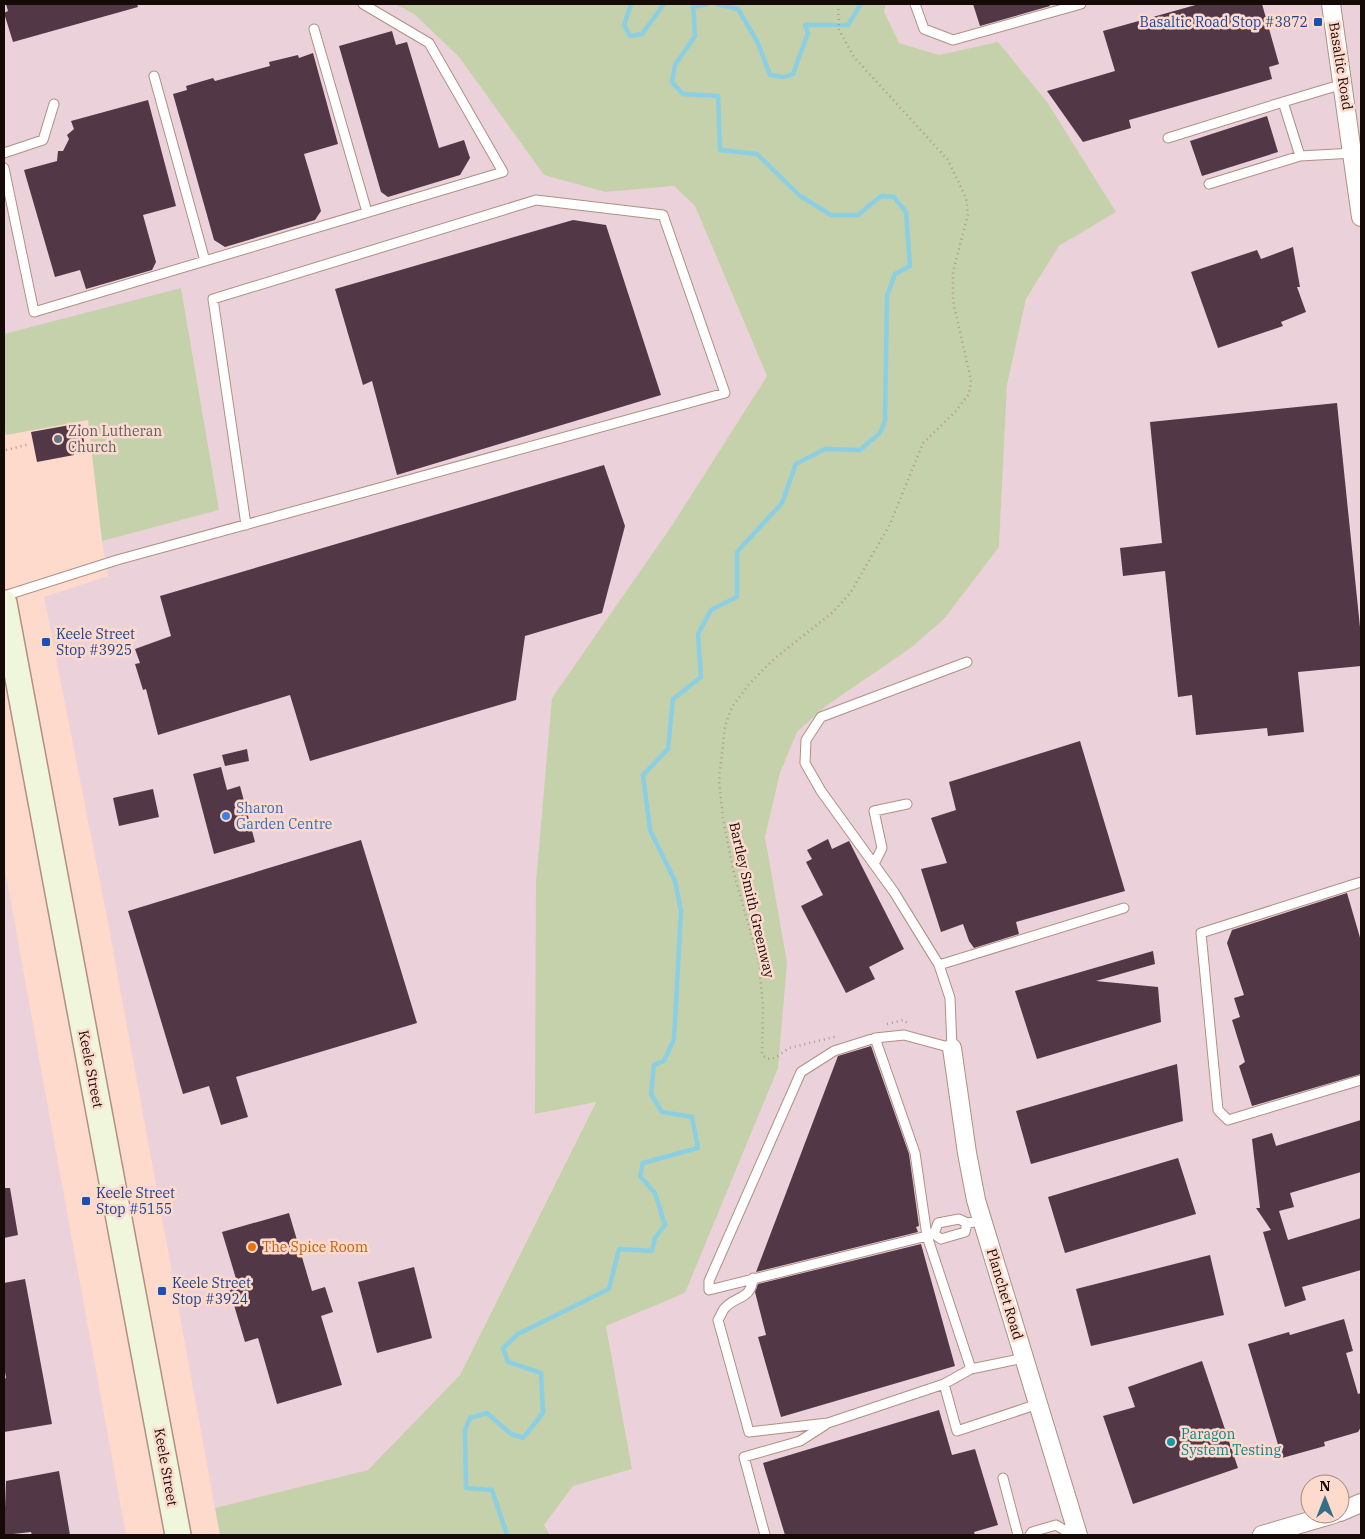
<svg xmlns="http://www.w3.org/2000/svg" width="1365" height="1539" font-family="'IBM Plex Serif',serif">
	<style>
		.industrial { fill: #ebd1d9; fill-rule: evenodd }
		.green { fill: #c4d1ab }
		.lines { fill: none; stroke-linecap: round; stroke-linejoin: round }
		.stream { stroke: #8dcfe2; stroke-width: 4.5 }
		.building { fill: #523747 }
		.lane-casing { stroke: #b09082; stroke-width: 11 }
		.street-casing { stroke: #b09082; stroke-width: 20 }
		.secondary-casing { stroke: #b09082; stroke-width: 28 }
		.path { stroke: #b2978b; stroke-width: 2.5; stroke-dasharray: 1 4; stroke-linecap: butt }
		.lane { stroke: #fff; stroke-width: 9 }
		.street { stroke: #fff; stroke-width: 18 }
		.secondary { stroke: #eff6db; stroke-width: 25 }
		.transit-dot { fill: #1a4fb4; stroke: #fddacb; stroke-width: 2 }
		.worship-dot { fill: #6b7280; stroke: #fddacb; stroke-width: 2 }
		.shop-dot { fill: #3f7fe0; stroke: #fddacb; stroke-width: 2 }
		.food-dot { fill: #e8710a; stroke: #fddacb; stroke-width: 2 }
		.culture-dot { fill: #0f9aa8; stroke: #fddacb; stroke-width: 2 }
		.labels { text-anchor: middle; stroke-width: 5; stroke-linejoin: round; paint-order: stroke }
		.transit-label { font-size: 14px; fill: #164399; stroke: #fddacb; text-anchor: start }
		.street-label { font-size: 14px; fill: #150a06; stroke: #fddacb }
		.worship-label { font-size: 14px; fill: #5b616d; stroke: #fddacb; text-anchor: start }
		.shop-label { font-size: 14px; fill: #366cbe; stroke: #fddacb; text-anchor: start }
		.food-label { font-size: 14px; fill: #c56008; stroke: #fddacb; text-anchor: start }
		.culture-label { font-size: 14px; fill: #0d838f; stroke: #fddacb; text-anchor: start }
	</style>
	<rect width="100%" height="100%" fill="#fddacb"/>
	<path class="industrial" d="M4 4H395L414 14 459 57 544 175 605 192 674 186 695 206 767 376 671 527 536 1114 596 1101 460 1375 368 1470 215 1508 107 917 44 597 108 576 102 541 219 510 181 289 4 334Z
		M886 4H1361V1535H550L544 1525 573 1486 632 1469 606 1326 685 1293 787 962 765 837 780 773 797 732 826 706 912 647 944 619 999 547 1007 385 1026 299 1059 246 1115 212 998 42 939 55 899 43 884 10ZM1310 1484H1340V1514H1310Z
		M4 864 52 1130 126 1535H4Z"/>
	<path class="green" d="M395 4H886L884 11 899 43 939 55 998 42 1047 102 1116 212 1059 246 1026 299 1007 385 999 547 944 619 912 647 826 706 797 732 780 773 765 837 787 962 778 1068 685 1293 606 1326 632 1469 573 1486 544 1525 550 1535H220L215 1508 368 1470 460 1375 596 1102 535 1114 536 883 552 698 671 527 767 376 695 206 674 186 605 192 544 175 459 57 414 14Z
		M181 288 219 510 102 541 88 420 6 435 4 425V334Z"/>
	<g class="lines">
		<path class="stream" d="M631 4 624 25 630 36 642 34 664 4
			M717 4 738 9 758 43 770 75 785 77 793 74 808 33 805 25H848L861 4
			M693 7 707 4
			M507 1535 492 1490 466 1488 465 1430 470 1418 487 1413 511 1434 523 1438 543 1413 541 1373 508 1362 503 1348 518 1334 609 1289 619 1249 652 1251 655 1238 665 1225 655 1193 640 1176 643 1163 698 1148 692 1117 662 1112 651 1094 654 1065 664 1061 674 1039 681 911 675 881 650 830 643 775 668 749 673 699 701 677 698 634 711 610 737 597V552L782 503 796 464 825 449 860 450 880 433 885 421 887 296 895 274 910 266 906 212 894 197 881 196 858 215H831L800 196 757 154 720 150 718 96 683 94 672 82 675 65 695 36 693 4"/>
	</g>
	<path class="building" d="M6 4H137L138 7 13 42 4 13 8 11Z
		M973 4H1049L1050 6 980 26Z
		M1199 4H1262L1279 64 1269 67 1272 79 1129 120 1131 128 1083 142 1047 91 1115 71 1103 31Z
		M392 31 396 45 407 42 439 148 464 140 470 158 460 175 388 197 381 192 339 46Z
		M313 53 338 144 304 154 321 211 315 220 225 247 214 240 173 94 187 90 186 86 213 78 215 81 270 66 269 62 298 55 299 58Z
		M148 100 176 206 143 215 156 262 152 270 86 289 80 270 55 277 24 170 57 161 58 151H63L69 139 67 135 74 129 71 121Z
		M1267 116 1278 152 1202 176 1190 141Z
		M573 220 606 225 661 395 397 475 372 381 363 385 335 289Z
		M1293 247 1300 287H1297L1306 312 1281 322 1283 326 1218 348 1191 272 1257 250 1261 259Z
		M1337 403 1361 637V666L1298 672 1304 732 1268 736 1267 728 1196 735 1192 695 1178 697 1165 571 1123 576 1120 548 1162 543 1150 422Z
		M81 423 85 447 73 449 74 455 37 462 31 432Z
		M604 465 625 526 602 613 525 636 516 700 310 761 290 695 158 735 146 689 143 690 135 664 140 663 135 649 171 636 160 596Z
		M1080 741 1125 891 1016 922 1019 934 974 948 969 941 963 924 941 932 921 869 947 863 931 818 956 810 949 782Z
		M247 749 249 761 225 766 222 755Z
		M221 767 227 790 240 786 255 842 214 854 193 774Z
		M153 789 159 817 119 826 113 798Z
		M828 839 832 849 849 841 904 949 869 967 875 979 846 993 801 906 823 895 806 862 812 859 807 850Z
		M361 840 417 1023 236 1077 248 1117 221 1125 209 1086 183 1094 128 911Z
		M1347 893 1361 941V1074L1252 1106 1239 1066 1245 1062 1232 1020 1240 1017 1234 998 1244 995 1227 943 1232 930Z
		M1153 951 1155 964 1096 981 1158 987 1161 1022 1037 1059 1015 991Z
		M871 1046 909 1154 919 1226 916 1227 918 1232 756 1272 838 1056Z
		M1177 1064 1183 1121 1031 1164 1016 1111Z
		M1361 1120V1172L1290 1193 1294 1207 1279 1211 1288 1240 1361 1218V1270L1302 1287 1306 1300 1285 1307 1263 1232 1271 1230 1256 1208H1260L1252 1139 1272 1133 1276 1146Z
		M1178 1158 1196 1214 1065 1253 1048 1197Z
		M4 1188H10L18 1235 4 1238Z
		M289 1213 312 1291 325 1287 333 1312 321 1316 342 1385 277 1404 258 1338 245 1342 228 1285 237 1282 222 1232Z
		M921 1244 955 1366 781 1417 758 1337 766 1335 755 1292 758 1284Z
		M1210 1255 1224 1315 1091 1346 1076 1289Z
		M414 1267 432 1338 377 1353 358 1282Z
		M25 1279 52 1424 4 1432V1379L6 1378 4 1366V1283Z
		M1344 1319 1353 1351 1346 1353 1358 1394 1361 1393V1427L1358 1432 1324 1442 1325 1446 1282 1458 1248 1344 1289 1332 1290 1335Z
		M1202 1361 1238 1468 1133 1504 1103 1416 1135 1407 1128 1387Z
		M939 1410 952 1455 975 1449 998 1525 974 1532 975 1535H785L763 1463Z
		M59 1471 70 1535H32L31 1532 4 1535 6 1481Z"/>
	<g class="lines">
		<g class="lane-casing">
			<path id="lane" d="M915 4 924 29 953 40 1081 4
				M314 29 367 212
				M154 76 205 261
				M1343 84 1283 102 1300 156 1354 153
				M1168 138 1283 102
				M4 153 43 140 54 104
				M4 168 34 312 503 172 429 43 363 4
				M1209 184 1300 156
				M4 596 117 560 725 393 663 215 536 200 213 299 246 525
				M874 864 882 848 874 811 907 804
				M1361 882 1201 933 1218 1110 1228 1120 1361 1080
				M939 965 894 892 821 791 805 763 806 740 821 717 967 662
				M875 1038 904 1035 952 1048 950 998 939 965 1124 908
				M934 1234 927 1236 709 1290V1281L801 1072 834 1051 875 1038 915 1153 927 1236 971 1369
				M934 1234 938 1223 959 1219 967 1223 983 1221
				M934 1234 941 1239 965 1232 967 1223
				M753 1278C751 1301 735 1295 724 1309 722 1312 720 1317 718 1320L749 1432 828 1423 944 1384 971 1369 1024 1358
				M944 1384 957 1431 1038 1404
				M1003 1478 1018 1535
				M765 1535 744 1457 800 1441 825 1425
				M1030 1535 1032 1532 1056 1525 1064 1530 1076 1528"/>
		</g>
		<g class="street-casing">
			<path id="street" d="M1331 4 1361 217
				M952 1048 967 1153 976 1200 1078 1535
				M1340 1512 1361 1503
				M1262 1535 1334 1514"/>
		</g>
		<g class="secondary-casing">
			<path id="secondary" d="M4 603 178 1535"/>
		</g>
		<path class="path" d="M838 4 839 30 854 57 948 160 966 198 968 214 953 272V301L971 380 969 394 956 411 923 443 890 524 851 592 833 612 774 659 749 684 732 707 725 726 719 781 723 818 733 870 759 962 763 1006 762 1055 768 1059 775 1058 789 1048 838 1036
			M6 450 29 444
			M887 1024 904 1020 908 1024"/>
		<use href="#lane" class="lane"/>
		<use href="#street" class="street"/>
		<use href="#secondary" class="secondary"/>
	</g>
	<g class="transit-dot">
		<rect x="1313" y="17" width="10" height="10" rx="2.5"/>
		<rect x="41" y="637" width="10" height="10" rx="2.5"/>
		<rect x="81" y="1196" width="10" height="10" rx="2.5"/>
		<rect x="157" y="1286" width="10" height="10" rx="2.5"/>
	</g>
	<circle class="worship-dot" cx="58" cy="439" r="5"/>
	<circle class="shop-dot" cx="226" cy="816" r="5"/>
	<circle class="food-dot" cx="252" cy="1247" r="5"/>
	<circle class="culture-dot" cx="1171" cy="1442" r="5"/>
	<g class="labels">
		<g class="transit-label">
			<text x="1308" y="27" text-anchor="end">Basaltic Road Stop #3872</text>
			<text x="56" y="639">Keele Street<tspan x="56" dy="16">Stop #3925</tspan></text>
			<text x="96" y="1198">Keele Street<tspan x="96" dy="16">Stop #5155</tspan></text>
			<text x="172" y="1288">Keele Street<tspan x="172" dy="16">Stop #3924</tspan></text>
		</g>
		<g class="street-label">
			<text transform="translate(1341 66) rotate(81)" y="5">Basaltic Road</text>
			<text transform="translate(752 900) rotate(77)" y="5">Bartley Smith Greenway</text>
			<text transform="translate(91 1069) rotate(79)" y="5">Keele Street</text>
			<text transform="translate(1005 1294) rotate(73)" y="5">Planchet Road</text>
			<text transform="translate(166 1467) rotate(80)" y="5">Keele Street</text>
		</g>
		<g class="worship-label">
			<text x="68" y="436">Zion Lutheran<tspan x="68" dy="16">Church</tspan></text>
		</g>
		<g class="shop-label">
			<text x="236" y="813">Sharon<tspan x="236" dy="16">Garden Centre</tspan></text>
		</g>
		<g class="food-label">
			<text x="262" y="1252">The Spice Room</text>
		</g>
		<g class="culture-label">
			<text x="1181" y="1439">Paragon<tspan x="1181" dy="16">System Testing</tspan></text>
		</g>
	</g>
	<rect width="1365" height="1539" fill="none" stroke="#150a06" stroke-width="10"/>
	<g transform="translate(1325 1499)"><circle r="24" fill="#fddacb" stroke="#a0877c"/>
	<path d="M0-4L9 19L0 12L-9 19Z" fill="#346f87"/>
	<text y="-8" font-size="14" font-weight="bold" text-anchor="middle" fill="#150a06">N</text>
	</g>
</svg>
